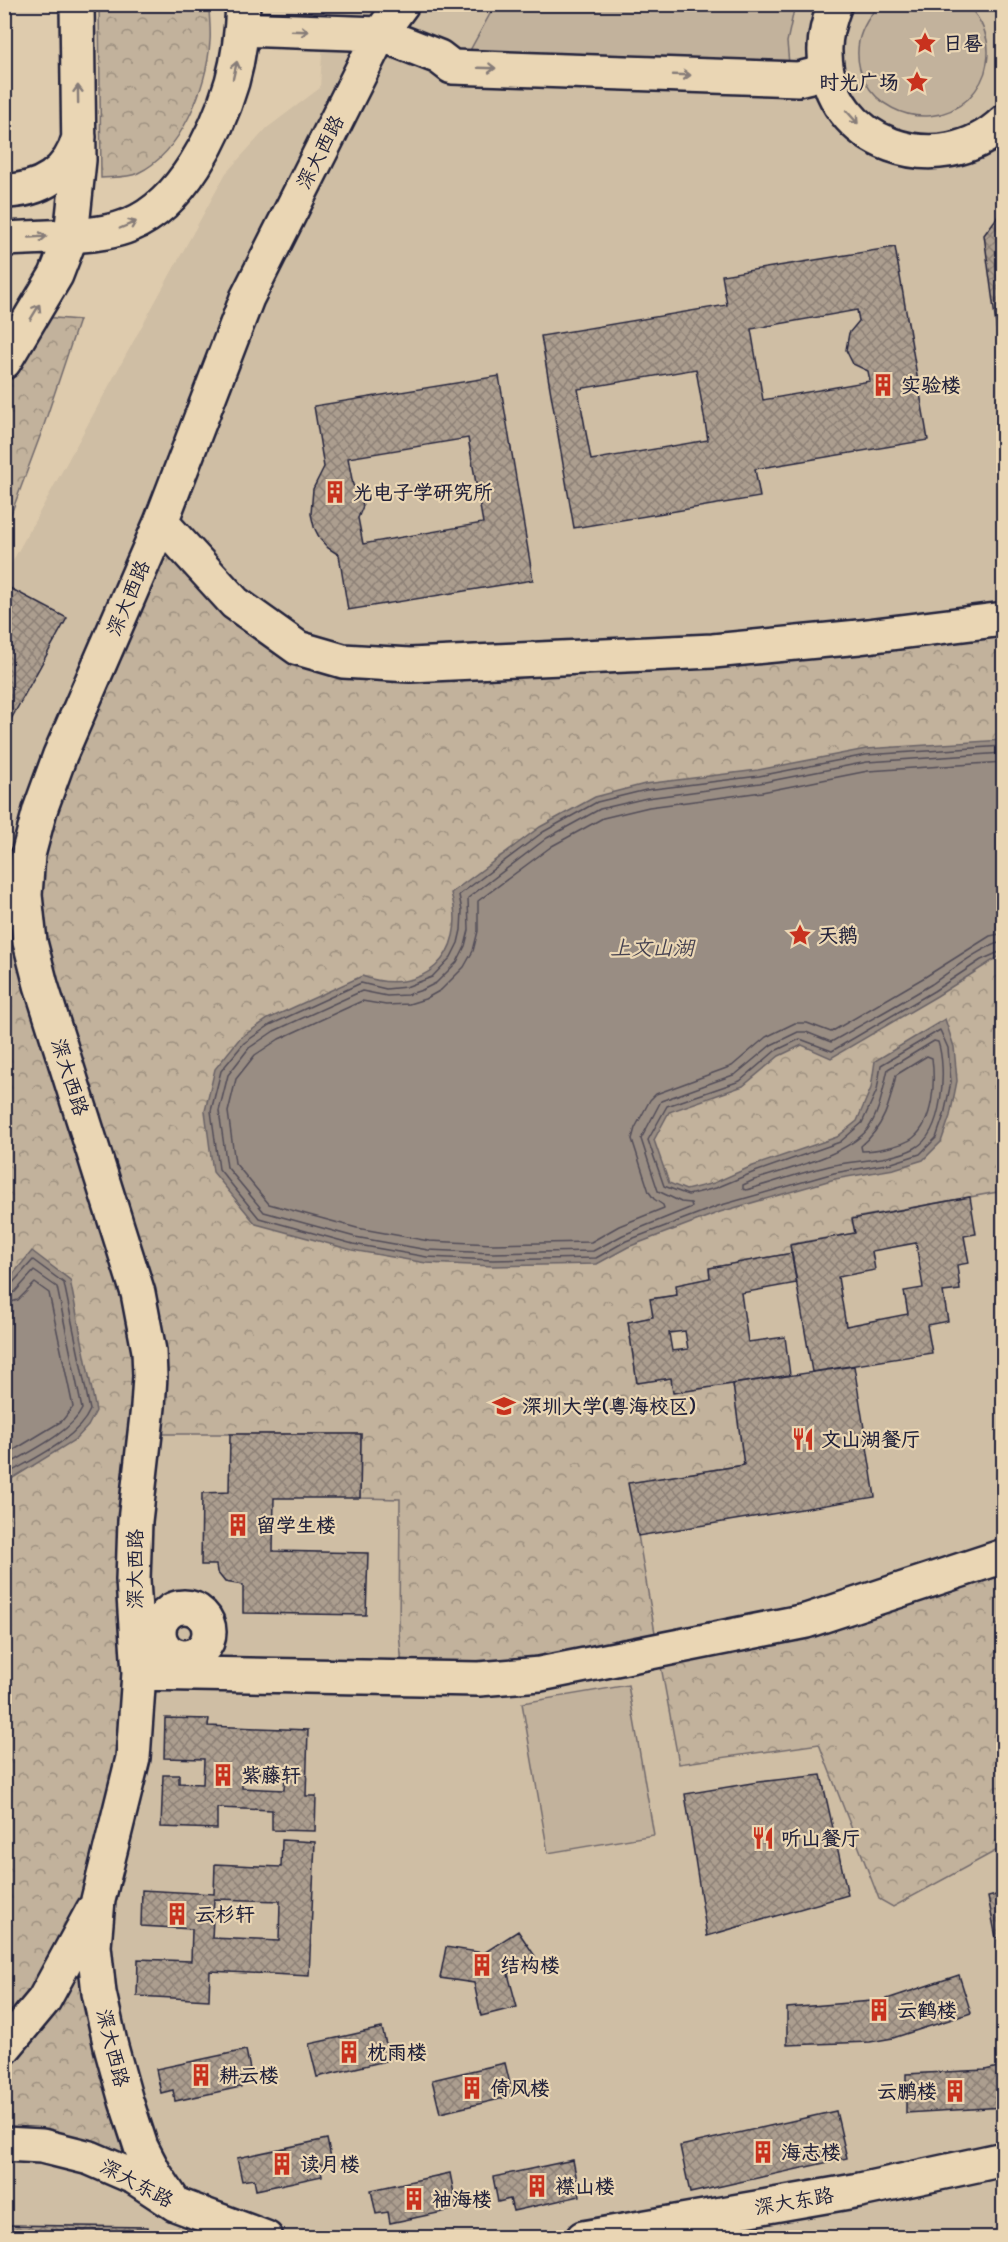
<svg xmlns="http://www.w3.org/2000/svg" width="1008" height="2242" font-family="'Patrick Hand','LXGW WenKai TC',sans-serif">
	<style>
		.built { fill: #cfbea4 }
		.green { fill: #c2b29c; stroke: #726a6c; stroke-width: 1.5 }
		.forest { fill: url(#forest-crowns); stroke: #726a6c; stroke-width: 1.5 }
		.water { fill: #998d83; stroke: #696266; stroke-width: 1.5 }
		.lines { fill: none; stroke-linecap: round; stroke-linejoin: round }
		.shore { stroke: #524d58; stroke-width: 1.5 }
		.building { fill: url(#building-cross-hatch); stroke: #22223b; stroke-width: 1.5; fill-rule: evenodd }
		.minor-casing { stroke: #22223b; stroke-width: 38 }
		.major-casing { stroke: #22223b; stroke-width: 38 }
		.minor { stroke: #ead6b4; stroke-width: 33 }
		.major { stroke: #ead6b4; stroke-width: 33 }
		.oneway { stroke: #867c78 }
		.labels { text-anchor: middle; stroke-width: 4.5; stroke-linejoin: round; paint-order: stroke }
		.poi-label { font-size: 20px; font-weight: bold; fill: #22223b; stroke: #ead6b4; text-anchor: start }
		.street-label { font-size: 20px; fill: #22223b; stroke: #ead6b4 }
		.water-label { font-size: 21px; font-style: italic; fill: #464251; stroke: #ead6b4 }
	</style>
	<defs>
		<pattern id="forest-crowns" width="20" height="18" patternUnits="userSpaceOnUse" patternTransform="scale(1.5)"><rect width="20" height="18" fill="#c2b29c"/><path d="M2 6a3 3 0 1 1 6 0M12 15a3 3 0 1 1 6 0" fill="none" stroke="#9d9080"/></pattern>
		<pattern id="building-cross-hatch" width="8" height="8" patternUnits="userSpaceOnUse" patternTransform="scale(1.5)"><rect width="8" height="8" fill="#ac9e8f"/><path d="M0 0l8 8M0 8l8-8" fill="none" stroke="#8c8076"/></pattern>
	</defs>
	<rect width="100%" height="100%" fill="#decbad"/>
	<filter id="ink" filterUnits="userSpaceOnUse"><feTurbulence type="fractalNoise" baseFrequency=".0167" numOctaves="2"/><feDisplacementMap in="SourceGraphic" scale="12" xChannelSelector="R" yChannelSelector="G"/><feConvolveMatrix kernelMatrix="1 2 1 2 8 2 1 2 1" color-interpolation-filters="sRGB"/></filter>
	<g filter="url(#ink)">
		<path class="built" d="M325 5H1003V2237L5 2238V575L226 173 267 128 320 88Z"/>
		<path class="green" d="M879 4 967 5C983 20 991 41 987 63 985 77 978 89 968 99 923 140 848 102 859 41 862 27 870 16 879 4Z
			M495 5H795L787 42 789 64 468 54Z
			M628 1685 654 1835 548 1853 522 1703Z"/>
		<path class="forest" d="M99 5H209C209 17 211 29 210 41 207 87 181 153 138 173 128 178 113 177 101 178Z
			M19 315 79 320 42 431 5 530V362Z
			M161 522 235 603 343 661 1003 619V1191L853 1218 855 1233 791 1244 792 1253 709 1268 710 1278 677 1285V1295L651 1299 653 1317 628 1322 637 1383 671 1378 674 1393 733 1384 744 1465 629 1483 658 1650 1003 1556V1847L893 1907 879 1899 819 1744 679 1764 658 1650 403 1678 399 1632 400 1499 360 1498 361 1434H145L139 1673 94 1946 155 2174 5 2144V896L25 895Z"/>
		<path class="water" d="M1003 740V954L937 996 831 1058 802 1045 779 1056 743 1086 669 1112 654 1140 669 1183 686 1190 714 1183 750 1167 837 1137 857 1121 871 1088 875 1061 945 1019 954 1047 957 1081 950 1116 941 1142 923 1160 894 1169 835 1179 720 1212 628 1247 597 1264 493 1266 426 1263 352 1250 256 1224 213 1172 205 1111 215 1069 240 1038 268 1019 362 976C422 998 469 955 451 893L540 827 595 797 645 784 758 770 866 749Z
			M32 1251 70 1280 96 1411 88 1426 76 1439 5 1483V1284Z"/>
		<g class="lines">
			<path class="shore" d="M1004 746 866 755 759 776 646 790 597 802 543 832 459 895 462 911 461 930 458 943 451 957 432 977 406 987 386 989 361 983 270 1025 244 1043 221 1071 211 1111 219 1169 259 1218 353 1244 427 1257 493 1260 596 1258 626 1241 718 1206 834 1173 892 1163 920 1154 936 1138 944 1115 951 1082 948 1048 940 1030 881 1065 877 1090 862 1123 840 1142 752 1173 716 1188 688 1195 664 1186 648 1140 667 1106 740 1081 775 1051 800 1039 832 1051 934 991 981 960 1004 950
				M1004 753 867 762 760 783 647 798 600 809 547 838 468 898 469 930 465 946 457 962 436 983 422 990 407 995 387 996 362 991 274 1031 249 1048 228 1075 219 1111 227 1167 264 1212 355 1237 428 1250 493 1253 593 1251 623 1235 692 1207 691 1203 681 1202 658 1191 641 1139 661 1101 736 1074 771 1045 798 1032H806L831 1042C865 1023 899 1004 932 984 948 973 986 943 1004 942
				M1004 762 868 771 762 792 649 807 603 818 552 846 478 901V931L473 951 464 967 441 990 425 999 409 1004 386 1005 362 1001 279 1039 255 1055 236 1079 228 1112 235 1163 269 1204 357 1228 429 1241 493 1244 591 1242 619 1226 664 1208 663 1205 654 1199 649 1192 632 1139 635 1128 650 1100 656 1094 732 1066 766 1037 795 1023H807L831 1032 925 977 990 936 1004 933
				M934 1041 938 1042C947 1069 943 1133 915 1148 893 1160 858 1160 834 1165 805 1171 775 1182 746 1190L743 1189V1185L754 1180C787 1169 845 1156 867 1130 880 1113 883 1089 888 1069Z
				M927 1056 932 1058C935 1082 934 1121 913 1138 903 1146 874 1151 862 1151L861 1146C884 1127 890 1103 896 1075Z
				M4 1287 11 1285 33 1260 64 1283 90 1410C77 1440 32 1459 4 1476
				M4 1295 15 1292 34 1271 57 1287 82 1409C71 1433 27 1453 4 1467
				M4 1304 18 1300 35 1283 49 1293 73 1407 62 1421 4 1456"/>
		</g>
		<path class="building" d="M1004 208V385L984 235Z
			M895 247 928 440 755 469 760 497 574 528 541 336 727 305 722 275ZM857 310 859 321 849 333 846 350 853 364 868 371 870 381 763 400 751 329ZM696 369 708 440 591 460 578 389Z
			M499 376 533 580 348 610 339 555 328 548 320 539 314 527 311 514 313 489 324 467 314 406ZM468 438 483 523 363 544 358 518 363 506 360 494 353 485 348 458Z
			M8 587 67 618 4 732V593Z
			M970 1197 976 1234 964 1236 969 1263 957 1265 960 1290 943 1292 948 1321 927 1325 932 1353 812 1372 790 1245 855 1233 852 1219ZM916 1243 923 1288 904 1291 908 1314 846 1326 838 1277 875 1270 872 1251Z
			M792 1253 797 1283 741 1293 748 1342 785 1337 790 1375 673 1393 671 1378 637 1383 628 1322 653 1317 650 1299 677 1295 676 1285 710 1278 709 1268ZM685 1331 688 1349 672 1351 669 1333Z
			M854 1366 875 1497 638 1536 628 1483 744 1465 733 1384Z
			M230 1434H361L360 1498H274L273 1551 368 1553 366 1615 243 1613V1585L225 1582 217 1572 216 1565H201L202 1493 229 1492Z
			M165 1718 209 1719 208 1726 308 1730 306 1796H316L315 1831 272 1830V1810L217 1808V1829L161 1827 163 1775H179V1783L203 1784 204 1759 164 1758ZM243 1772 285 1774 284 1790 242 1788Z
			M821 1775 848 1895 707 1936 685 1794 758 1782Z
			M282 1840 315 1842 309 1976 210 1971 209 2000 137 1996 138 1959 191 1961 192 1929 141 1926 142 1890 214 1894 215 1864 281 1867ZM214 1899 280 1901 279 1941 212 1938Z
			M1004 1893V1937L996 1938 988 1897Z
			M518 1931 535 1956 508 1974 517 2007 481 2016 474 1983 440 1978 446 1947 484 1953Z
			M959 1975 971 2013 893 2038 870 2042 787 2045V2008L884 2000Z
			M382 2028 390 2060 317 2077 309 2044Z
			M246 2050 251 2074 239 2076 241 2087 175 2101 173 2090 161 2093 156 2069Z
			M505 2063 513 2096 440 2113 432 2080Z
			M1003 2066 1004 2107 906 2113V2074L985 2070Z
			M836 2111 847 2158 690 2193 680 2146Z
			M327 2139 332 2162 320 2165 322 2176 256 2190 254 2179 242 2181 237 2158Z
			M573 2160 580 2196 513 2211 510 2199 498 2202 493 2177Z
			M450 2173 457 2209 390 2223 388 2212 376 2214 371 2190Z
			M4 2225 148 2227V2238H4Z
			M1004 2229V2238H995Z
			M4 2233 136 2235V2238H4Z
			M4 2233 136 2235V2238H4Z"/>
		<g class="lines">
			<g class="minor-casing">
				<path id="minor" d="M835 4C829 20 824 36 825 53 827 145 940 183 1004 122
					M242 29 380 34 439 57 452 67 798 79 827 72
					M71 236C91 234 111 233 130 225 182 204 217 133 232 82 239 57 242 31 243 4
					M161 522 235 603 298 648 343 661 410 665 713 651 859 637 1004 619
					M159 1632a25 25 0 1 1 50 0a25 25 0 1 1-50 0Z
					M139 1673 479 1679 540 1674 806 1621 1004 1556
					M4 2048 44 2000 93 1910
					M4 2144 42 2146 90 2158 134 2177 175 2204 266 2238
					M175 2204 155 2174 141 2147 126 2101 111 2047 99 1993 94 1946 98 1900 133 1758 139 1673 133 1580 135 1521 148 1407 150 1376 149 1351 138 1293 41 985 30 942 25 895 28 855 40 810 60 755 161 522 247 298 380 34 402 4
					M583 2238 860 2190 1004 2159"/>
			</g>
			<g class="major-casing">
				<path id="major" d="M4 191C40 191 70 173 79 137
					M4 239 71 236
					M4 362 56 275 71 236 79 160 77 4"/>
			</g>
			<use href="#minor" class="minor"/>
			<use href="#major" class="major"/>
		</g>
		<defs><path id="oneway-shaft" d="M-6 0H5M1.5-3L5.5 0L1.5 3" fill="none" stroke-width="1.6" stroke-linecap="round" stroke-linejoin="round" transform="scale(1.5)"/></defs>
		<g class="oneway">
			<use href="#oneway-shaft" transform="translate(300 31) rotate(2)"/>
			<use href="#oneway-shaft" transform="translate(487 68) rotate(2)"/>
			<use href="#oneway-shaft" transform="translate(235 70) rotate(-77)"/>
			<use href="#oneway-shaft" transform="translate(682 75) rotate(2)"/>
			<use href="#oneway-shaft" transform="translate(78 94) rotate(-91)"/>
			<use href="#oneway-shaft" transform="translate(852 117) rotate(48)"/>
			<use href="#oneway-shaft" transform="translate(128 225) rotate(-23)"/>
			<use href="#oneway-shaft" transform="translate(38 237) rotate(-3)"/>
			<use href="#oneway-shaft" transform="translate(35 312) rotate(-59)"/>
		</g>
	</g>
	<defs>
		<g id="sight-bare" transform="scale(1.8)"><path d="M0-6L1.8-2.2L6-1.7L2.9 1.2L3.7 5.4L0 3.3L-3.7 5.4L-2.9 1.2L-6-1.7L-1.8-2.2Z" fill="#c8321e" stroke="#ead6b4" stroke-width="2.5" paint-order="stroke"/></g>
		<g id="building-bare" transform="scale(1.8)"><path d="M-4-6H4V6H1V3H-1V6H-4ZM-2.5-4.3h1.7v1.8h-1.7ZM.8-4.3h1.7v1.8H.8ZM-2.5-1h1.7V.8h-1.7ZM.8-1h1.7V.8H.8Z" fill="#c8321e" stroke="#ead6b4" stroke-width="2.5" paint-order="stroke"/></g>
		<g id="university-bare" transform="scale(1.8)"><path d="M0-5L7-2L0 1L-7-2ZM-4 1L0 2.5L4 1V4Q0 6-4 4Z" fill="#c8321e" stroke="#ead6b4" stroke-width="2.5" paint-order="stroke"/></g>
		<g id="restaurant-bare" transform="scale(1.8)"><path d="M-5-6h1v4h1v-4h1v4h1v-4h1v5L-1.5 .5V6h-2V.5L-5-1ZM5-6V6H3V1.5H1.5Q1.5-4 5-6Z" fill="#c8321e" stroke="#ead6b4" stroke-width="2.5" paint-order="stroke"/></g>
	</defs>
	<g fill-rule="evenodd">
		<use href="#sight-bare" x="925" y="43"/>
		<use href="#sight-bare" x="917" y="82"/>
		<use href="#building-bare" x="883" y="385"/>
		<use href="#building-bare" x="335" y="492"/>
		<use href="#sight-bare" x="800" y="935"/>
		<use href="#university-bare" x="504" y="1406"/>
		<use href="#restaurant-bare" x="803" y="1439"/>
		<use href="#building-bare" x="238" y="1525"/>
		<use href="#building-bare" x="223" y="1775"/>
		<use href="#restaurant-bare" x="763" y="1838"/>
		<use href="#building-bare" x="177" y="1914"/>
		<use href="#building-bare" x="482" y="1965"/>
		<use href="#building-bare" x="879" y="2010"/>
		<use href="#building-bare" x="349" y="2052"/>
		<use href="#building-bare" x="201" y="2075"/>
		<use href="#building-bare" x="472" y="2088"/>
		<use href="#building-bare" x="955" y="2091"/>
		<use href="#building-bare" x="763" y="2152"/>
		<use href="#building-bare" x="282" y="2164"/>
		<use href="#building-bare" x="537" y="2186"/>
		<use href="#building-bare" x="414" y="2199"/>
	</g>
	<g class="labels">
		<g class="poi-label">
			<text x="943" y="50">日晷</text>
			<text x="899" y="89" text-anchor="end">时光广场</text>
			<text x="901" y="392">实验楼</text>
			<text x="353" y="499">光电子学研究所</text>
			<text x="818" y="942">天鹅</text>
			<text x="522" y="1413">深圳大学(粤海校区)</text>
			<text x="821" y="1446">文山湖餐厅</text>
			<text x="256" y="1532">留学生楼</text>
			<text x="241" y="1782">紫藤轩</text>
			<text x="781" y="1845">听山餐厅</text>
			<text x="195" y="1921">云杉轩</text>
			<text x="500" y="1972">结构楼</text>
			<text x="897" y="2017">云鹤楼</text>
			<text x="367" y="2059">枕雨楼</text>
			<text x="219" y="2082">耕云楼</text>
			<text x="490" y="2095">倚风楼</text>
			<text x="937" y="2098" text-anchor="end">云鹏楼</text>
			<text x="781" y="2159">海志楼</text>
			<text x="300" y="2171">读月楼</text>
			<text x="555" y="2193">襟山楼</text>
			<text x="432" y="2206">袖海楼</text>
		</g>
		<g class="street-label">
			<text transform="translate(320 152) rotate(-63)" y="7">深大西路</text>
			<text transform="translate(128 598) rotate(-67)" y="7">深大西路</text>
			<text transform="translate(70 1077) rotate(72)" y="7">深大西路</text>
			<text transform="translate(135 1569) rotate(-90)" y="7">深大西路</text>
			<text transform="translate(113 2048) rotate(76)" y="7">深大西路</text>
			<text transform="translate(137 2183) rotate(28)" y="7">深大东路</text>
			<text transform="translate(794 2201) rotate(-10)" y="7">深大东路</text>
		</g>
		<g class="water-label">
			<text x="652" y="955">上文山湖</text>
		</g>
	</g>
	<rect width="1008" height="2242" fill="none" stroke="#ead6b4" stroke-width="24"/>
	<rect x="12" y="12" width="984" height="2218" fill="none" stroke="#22223b" stroke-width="2" filter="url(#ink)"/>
</svg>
